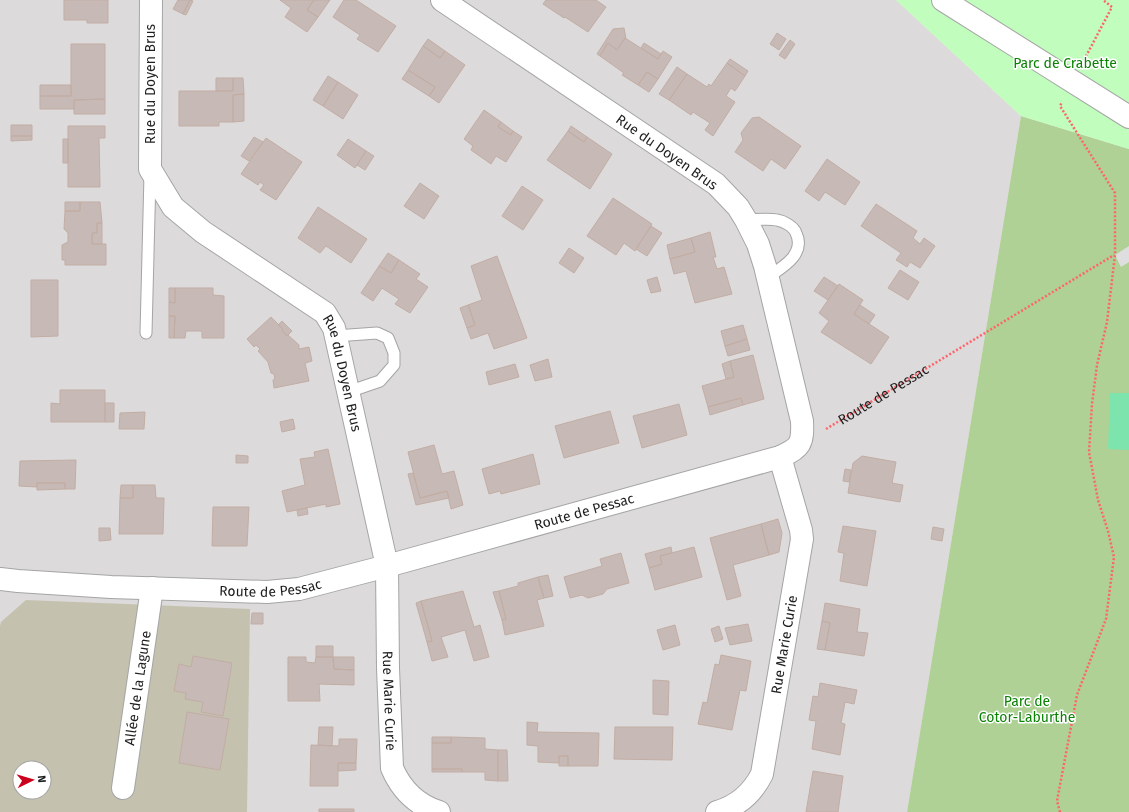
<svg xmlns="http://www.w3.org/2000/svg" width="1129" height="812" font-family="'Fira Sans',sans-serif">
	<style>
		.residential { fill: #dcdadb; fill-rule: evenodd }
		.construction { fill: #c4c1ae; fill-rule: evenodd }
		.forest { fill: #afd195 }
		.park { fill: #c1fdbd }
		.pitch { fill: #7ce4ac }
		.parking { fill: #dedede }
		.building { fill: #c7bab6; stroke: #c2ada4 }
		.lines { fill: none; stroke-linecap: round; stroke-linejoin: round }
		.lane-casing { stroke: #a5a5a5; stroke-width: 13 }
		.street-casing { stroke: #a5a5a5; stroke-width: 24 }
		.path { stroke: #ff646a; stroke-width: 2.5; stroke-dasharray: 2 2; stroke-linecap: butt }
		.lane { stroke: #fff; stroke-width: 11 }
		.street { stroke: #fff; stroke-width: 22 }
		.labels { text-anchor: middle; stroke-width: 3; stroke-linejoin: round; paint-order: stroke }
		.park-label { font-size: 14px; fill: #0c8205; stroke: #fff }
		.street-label { font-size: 14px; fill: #1e1e1e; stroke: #fff }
	</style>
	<rect width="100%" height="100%" fill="#efe9e3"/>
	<path class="residential" d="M0 0H896L1021 116 907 812H0ZM20 768H44V792H20Z"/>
	<path class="construction" d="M26 600 250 609 247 812H0V626L1 622ZM20 768H44V792H20Z"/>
	<path class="forest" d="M1021 116 1129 149V812H907Z"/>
	<path class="park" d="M896 0H1129V149L1021 116Z"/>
	<path class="pitch" d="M1110 393H1129V450L1108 449Z"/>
	<path class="parking" d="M1129 246V262L1121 267 1115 255Z"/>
	<path class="building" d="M64 0H108V23H87V20H64Z
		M178 0H190L183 14 173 9Z
		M190 0 193 1 186 15 183 14Z
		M280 0H314L307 10 318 17 307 32 285 17 291 8Z
		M314 0H330L318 17 307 10Z
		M344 0H356L396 26 378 52 357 39 360 35 333 17Z
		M546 0H596L606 7 588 32 565 17 564 18 543 4Z
		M624 28 626 39 625 38 617 50 608 43 600 56 597 54 613 29Z
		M777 33 786 39 779 50 770 44Z
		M625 38 658 59 663 51 672 57 658 79 647 72 638 85 622 75 624 73 600 56 608 43 617 50Z
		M428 39 445 51 440 58 423 46Z
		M790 40 795 44 785 59 779 55Z
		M644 43 661 54 658 59 641 48Z
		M71 44H105V99L74 100V109H40V96H71Z
		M423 46 440 58 445 51 465 65 439 103 429 96 435 87 408 70Z
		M730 59 748 71 745 76 727 63Z
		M727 63 745 76 735 91 731 88 726 96 735 102 713 136 705 130 710 123 693 112 691 115 669 100 687 74 707 87 709 84 711 86Z
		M677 67 687 74 669 100 659 94Z
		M408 70 435 87 429 96 402 79Z
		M647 72 658 79 649 92 638 85Z
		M328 76 338 82 323 106 313 100Z
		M216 78H233V91H216Z
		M233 78H243L244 94 233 95V122H219V126H179V91H233Z
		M338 82 358 95 343 119 323 106Z
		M40 85H71V96H40Z
		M244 94V121L233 122V95Z
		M105 99V114H74V100Z
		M484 110 501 122 498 127 511 135 513 131 522 137 506 162 496 156 491 164 471 150 473 146 464 139Z
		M759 117 801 146 785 169 771 159 763 171 735 152 743 140 741 133 752 118Z
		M501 122 513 131 511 135 498 127Z
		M11 125H32V136H11Z
		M68 126H105V138H99L100 187H68Z
		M571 126 587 137 584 142 568 131Z
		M568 131 584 142 587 137 612 154 590 189 547 160Z
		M11 136H32V140L11 141Z
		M254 137 263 142 249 161 241 156Z
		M266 138 302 162 276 200 260 190 264 185 260 182 258 185 241 174Z
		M63 139H68V163H63Z
		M348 139 366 151 355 168 337 155Z
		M366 151 374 156 365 170 357 165Z
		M827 159 860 182 845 205 825 192 819 201 805 191Z
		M420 183 439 196 424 219 404 206Z
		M522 186 543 200 523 230 502 216Z
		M613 198 652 224 635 251 624 243 616 255 587 236Z
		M65 202H80V211H65Z
		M80 202H100L102 223H97V233H92V244H106V265H65V260H62V245L68 242V233L64 229 65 211H80Z
		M876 204 917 231 913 238 920 244 924 238 935 246 920 268 910 262 907 267 896 260 901 253 861 226Z
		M318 207 367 239 351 263 326 246 320 253 298 238Z
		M97 223H102V244H92V233H97Z
		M651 226 662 233 647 256 636 249Z
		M710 232 716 257H713L717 269 724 267 732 294 695 303 686 271 674 274 670 259 695 252 691 238Z
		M691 238 695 252 670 259 667 245Z
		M569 248 584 258 574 273 559 263Z
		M388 253 399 260 391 273 379 266Z
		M497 256 527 338 494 349 488 333 471 339 467 328 475 325 468 305 482 300 471 266Z
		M399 260 420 274 416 279 428 287 410 313 395 304 399 299 382 288 373 301 361 293 379 266 391 273Z
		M900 270 919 282 908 300 888 288Z
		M657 277 661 291 651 293 647 280Z
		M824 277 838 286 828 300 814 291Z
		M31 280H58V336L31 337Z
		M839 284 863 300 854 314 889 337 871 364 821 332 829 321 819 313Z
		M169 288H175V303L169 302Z
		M175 288H213V295L224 296V338H202V331H186L185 338H174L175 316H169V302L175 303Z
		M468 305 475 325 467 328 460 308Z
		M860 305 875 315 869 324 854 314Z
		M169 316H175L174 338H169Z
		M271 317 283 329 282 330 287 336 288 335 299 345V349L309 347 312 361 305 363 309 381 274 388 273 380 275 379 274 374 271 373 268 362 258 351 260 349 256 345 254 347 247 339Z
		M282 321 292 331 287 336 282 330 283 329 278 325Z
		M743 325 747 339 725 346 721 331Z
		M747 339 750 350 728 356 725 346Z
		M753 355 764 399 743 405 741 398 708 407 702 386 734 377 730 361Z
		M548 359 552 377 535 381 530 365Z
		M730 361 734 377 726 379 722 364Z
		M515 364 519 377 489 385 486 372Z
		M60 390H105V422H51V403L60 404Z
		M741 398 743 405 710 415 708 407Z
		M105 403H114V422H105Z
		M679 404 687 435 642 448 633 416Z
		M610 411 619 443 564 458 555 426Z
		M145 412 144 429H119L120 413Z
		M293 419 295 429 282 432 280 422Z
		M434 445 442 474 454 471 463 505 451 509 447 491 420 498 408 452Z
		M328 449 340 504 326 507V504L287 512 282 491 305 485 300 459 315 457 314 452Z
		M533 454 540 484 501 494 500 491 489 494 482 469Z
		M236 455 248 456V463H236Z
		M862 456 896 462 892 483 903 485 900 502 848 493 853 463Z
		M76 460 75 489H65V483H37V487L19 486 20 461Z
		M845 469 851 470 849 482 843 481Z
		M413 473 420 498 447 491 449 498 416 505 408 474Z
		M37 483H65V489L37 490Z
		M121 485H133V498H120Z
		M133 485H155L156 498H164L163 534H119L120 498H133Z
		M213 507H249L247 546H212Z
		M307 508 308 514 298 516 297 510Z
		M778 519 782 533 779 552 769 555 761 524Z
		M761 524 769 555 733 565 741 596 727 600 710 538Z
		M843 526 876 531 867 586 840 581 844 553 838 552Z
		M933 527 944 529 942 541 931 539Z
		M99 528H110L111 540 99 541Z
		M671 547 672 553 660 556 662 564 649 568 645 554Z
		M694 547 702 577 655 590 649 568 662 564 660 556Z
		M621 553 629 583 607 589 603 594 588 598 582 595 570 598 564 577 602 566 600 559Z
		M548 575 553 596 544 598 538 577Z
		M538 577 544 598 537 600 544 626 505 635 502 620 506 619 499 591 518 586V583Z
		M463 591 474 627 480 625 489 657 474 661 465 630 441 637 448 657 432 661 427 642 432 641 421 601Z
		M499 591 506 619 502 620 493 592Z
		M421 601 432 641 427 642 416 603Z
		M825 603 860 609 857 632 868 633 864 656 825 650 830 623 822 621Z
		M252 613H263V624H251Z
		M822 621 830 623 825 650 817 649Z
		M748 624 752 641 730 645 725 628Z
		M675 625 680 645 663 650 657 630Z
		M719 626 723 639 715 642 711 629Z
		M316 646H333V657H316Z
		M721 655 751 661 746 691 740 690 732 730 698 724 703 702 707 703 715 664 719 665Z
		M193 656 232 663 223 716 201 712 203 702 185 699 186 693 174 691 179 664 191 667Z
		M288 657H306V662L315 663 316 657H333L334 669 354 670V685L319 684 320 701H288Z
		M333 657H354V670L334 669Z
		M653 680 669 681 668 715 653 714Z
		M820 683 857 690 854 704 845 702 841 723 845 724 840 755 812 749 816 721 809 720 813 696 818 697Z
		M187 712 229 719 220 770 179 763Z
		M527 722 538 723 537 732 599 733 598 766H568V756H559V763L538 762V746L527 745Z
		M319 727H333L332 746 318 745Z
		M615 727H673L672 760 614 759Z
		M432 737H451V743H432Z
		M451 737 485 738V749L498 750V781L485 780V772H462V769H432V743H451Z
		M339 739H357L356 763H338V786H310L311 745 339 746Z
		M498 750H507L508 781H498Z
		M559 756H568V766H559Z
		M338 763H356V770L338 771Z
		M432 769H462V772H432Z
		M813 771 843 776 838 812H806Z
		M319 809H354V812H319Z"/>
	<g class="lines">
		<g class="lane-casing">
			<path id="lane" d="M746 220C756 220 767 218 777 220 784 221 794 227 796 233 806 254 783 267 768 277
				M146 333 150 175
				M335 336 377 333 388 338 394 353V365L380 381 348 392"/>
		</g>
		<g class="street-casing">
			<g id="street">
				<path id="s2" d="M151 0 150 169 173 207 203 232 325 313 334 328 387 566 388 668 392 768C401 789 417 805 439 812"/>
				<path d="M943 0 1129 117"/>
				<path id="s3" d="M0 579 18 581 111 587 267 592 299 589 387 566 780 457C801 448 803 443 802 421L765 266 758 244 746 220 738 207 716 184 442 0"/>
				<path id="s4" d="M123 788 152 588"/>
				<path id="s5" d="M717 812C738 806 752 794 762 774L802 539 801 530 780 457"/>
			</g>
		</g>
		<g class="path">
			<path d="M1084 60 1112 7 1103 0"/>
			<path id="s1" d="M826 429 1114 255"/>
			<path d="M1060 812 1057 801 1077 695 1106 619 1114 557 1108 531 1098 500 1089 452 1092 404 1097 365 1107 322 1115 255V193L1060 106 1062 102"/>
		</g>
		<use href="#lane" class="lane"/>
		<use href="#street" class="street"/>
	</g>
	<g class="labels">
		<g class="park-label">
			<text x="1065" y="68">Parc de Crabette</text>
			<text x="1027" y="706">Parc de<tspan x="1027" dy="16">Cotor-Laburthe</tspan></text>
		</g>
		<g class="street-label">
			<text transform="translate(150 84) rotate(-90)" y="5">Rue du Doyen Brus</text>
			<text transform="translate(667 152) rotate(35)" y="5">Rue du Doyen Brus</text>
			<text dy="5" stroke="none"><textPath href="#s2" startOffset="462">Rue du Doyen Brus</textPath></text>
			<text dy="5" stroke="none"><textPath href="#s1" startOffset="67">Route de Pessac</textPath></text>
			<text dy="5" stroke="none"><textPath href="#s3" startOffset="595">Route de Pessac</textPath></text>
			<text dy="5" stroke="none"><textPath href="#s3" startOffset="271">Route de Pessac</textPath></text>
			<text dy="5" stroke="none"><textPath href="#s5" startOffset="192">Rue Marie Curie</textPath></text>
			<text dy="5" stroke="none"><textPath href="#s4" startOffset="101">Allée de la Lagune</textPath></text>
			<text dy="5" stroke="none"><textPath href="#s2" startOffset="795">Rue Marie Curie</textPath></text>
		</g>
	</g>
	<g transform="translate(32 780) rotate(85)"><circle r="19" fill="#ffffff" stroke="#a5a5a5"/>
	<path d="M0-3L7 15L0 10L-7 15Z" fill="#cb001d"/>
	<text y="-6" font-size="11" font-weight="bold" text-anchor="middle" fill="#1e1e1e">N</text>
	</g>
</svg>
